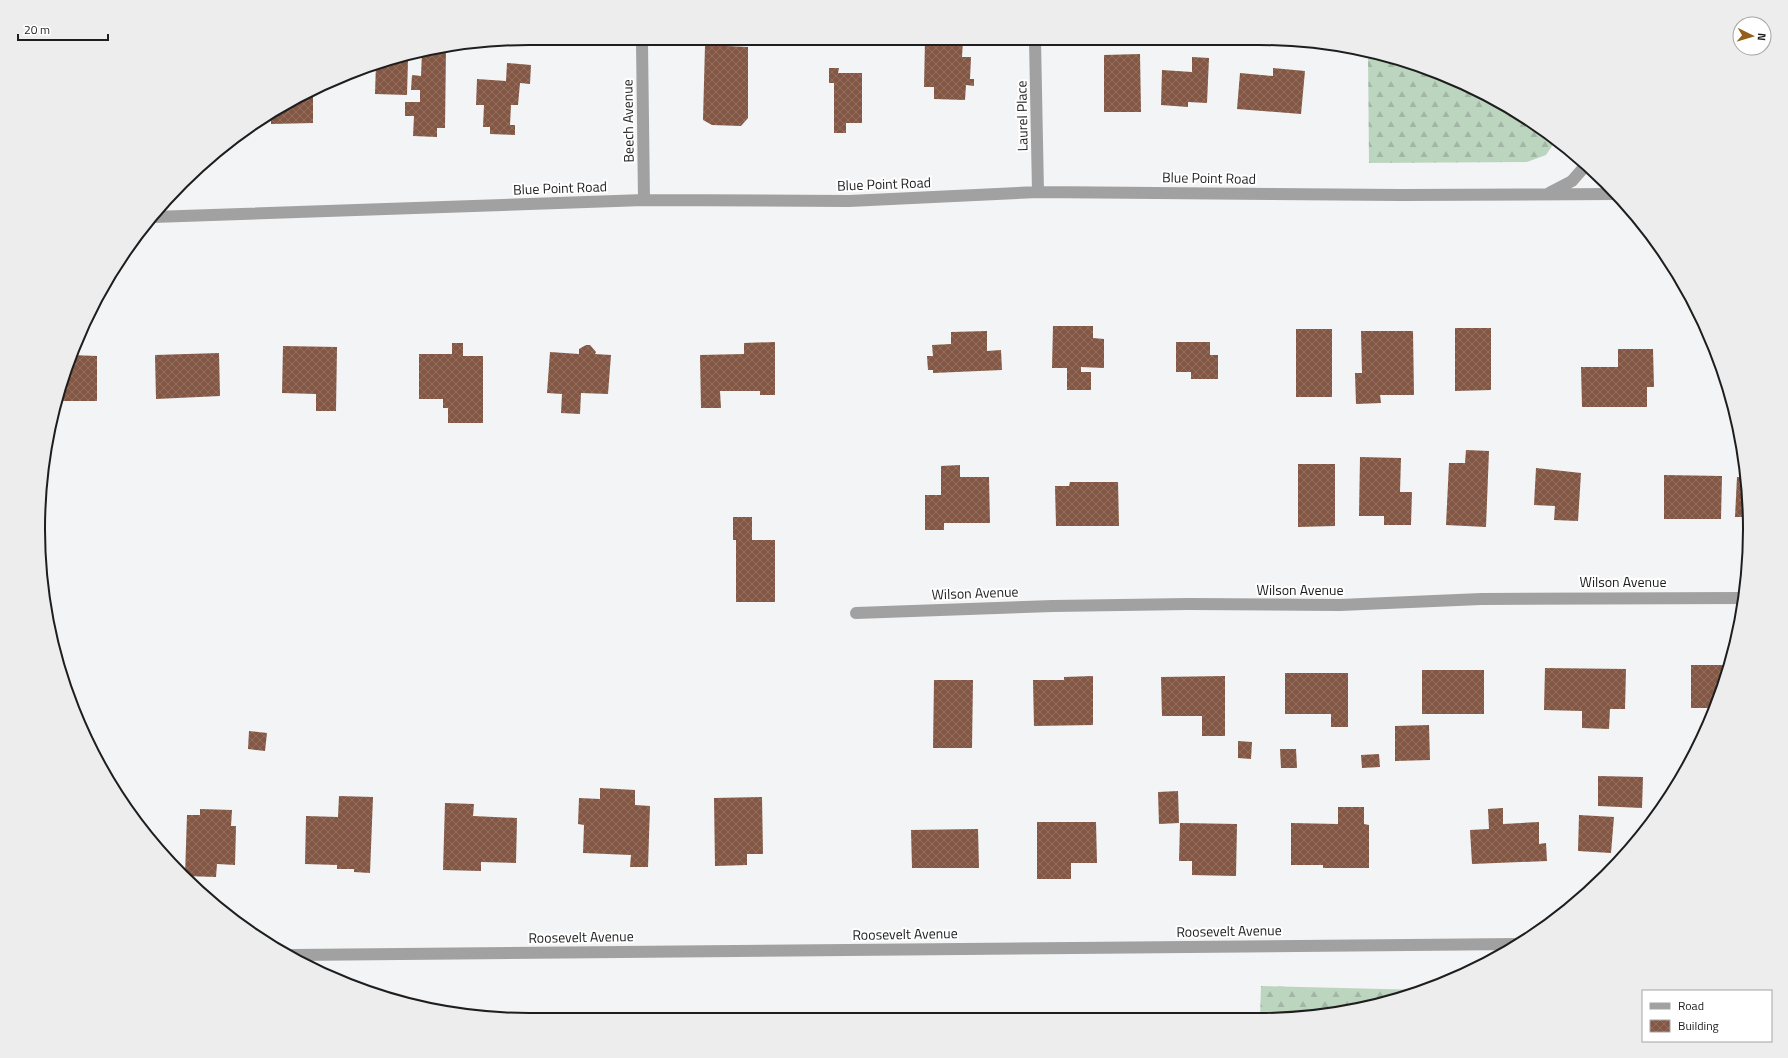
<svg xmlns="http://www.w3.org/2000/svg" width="1788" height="1058" font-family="'Titillium Web',sans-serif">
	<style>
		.forest { fill: url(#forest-firs) }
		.building { fill: url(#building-cross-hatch) }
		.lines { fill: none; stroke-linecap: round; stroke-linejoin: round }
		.minor { stroke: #a2a1a1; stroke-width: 12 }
		.labels { text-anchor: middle; stroke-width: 4; stroke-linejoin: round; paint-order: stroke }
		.street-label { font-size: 14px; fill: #1e1e1e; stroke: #fff }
		.rim { fill: none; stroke: #1e1e1e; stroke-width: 2 }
	</style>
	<defs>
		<pattern id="forest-firs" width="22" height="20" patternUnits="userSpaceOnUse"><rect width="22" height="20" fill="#bcd5bf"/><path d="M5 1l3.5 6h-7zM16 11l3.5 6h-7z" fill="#a1b6a4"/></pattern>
		<pattern id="building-cross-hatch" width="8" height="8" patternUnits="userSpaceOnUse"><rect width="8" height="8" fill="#835743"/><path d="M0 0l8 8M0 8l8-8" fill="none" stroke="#917061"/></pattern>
	</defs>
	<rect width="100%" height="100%" fill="#f3f4f5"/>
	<path class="forest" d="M1368 54 1417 64 1532 121 1556 140 1546 155 1527 162 1369 163Z
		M1261 986 1425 990 1417 994 1291 1019H1260Z"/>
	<path class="building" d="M925 40H963L962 57H971L970 79H974V86L966 85 965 100 934 99V87H924Z
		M705 45 748 47V118L741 126 712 125 703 120Z
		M446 47 445 128H437V137L413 136 414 116H405V102H420V90H411L412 75 421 76 422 52Z
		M1140 54 1141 112H1104V55Z
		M1192 57 1209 58 1207 103 1188 102V107L1161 105 1162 70 1192 72Z
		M389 60H408L407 95 375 94 376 63Z
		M507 63 531 65 530 84 520 83 518 105H511L510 125H515V135L490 134V127H483L484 105H476L477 79 506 81Z
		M829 68H839L838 73H862V123H846V133H834V83H829Z
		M1273 68 1305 71 1301 114 1237 109 1240 73 1273 76Z
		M313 88V123L271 124V114Z
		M1053 326H1093V338L1104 339V368L1081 367V372H1091V390H1067V368H1052Z
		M1455 328H1491V390L1455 391Z
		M1296 329H1332V397H1296Z
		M987 331V351L1001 350 1002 370 933 373V370H928L927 356H933L932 345 951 344V332Z
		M1361 331H1413L1414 395H1380L1381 403 1356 404 1355 373H1362Z
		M775 342V395H760V391H720L721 408H701L700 355 744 354V343Z
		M1176 342H1210V355H1218V379H1191V372H1176Z
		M452 343H463V356H483V423H448V408H443V399H419V354H452Z
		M586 345H590L596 352 595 354 611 355 608 394 581 393 580 414 561 413 562 394 547 393 550 352 579 354V349Z
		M283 346 337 347 336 411H316V394L282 393Z
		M1618 349H1653L1654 387H1647V407H1582L1581 367H1618Z
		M219 353 220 396 156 399 155 355Z
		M71 355 97 356V401H57L64 371Z
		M1466 450 1489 451 1486 527 1446 525 1449 463H1465Z
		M1360 457 1401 458 1400 492H1412L1411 525H1384V516H1359Z
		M1298 464H1335V526L1298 527Z
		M960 465V477H989L990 523H944V530H925V495H941V466Z
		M1536 468 1581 473 1578 521 1554 520 1555 506 1534 505Z
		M1664 475 1722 476 1721 519H1664Z
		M1737 477H1745L1749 517H1735Z
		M1070 482H1118L1119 526H1056L1055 486H1069Z
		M733 517H752V540H775V602H736V540H733Z
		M1691 665H1728L1715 708H1691Z
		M1545 668 1626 669 1625 709H1610L1609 729 1582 728V711L1544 710Z
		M1422 670H1484V714H1422Z
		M1285 673H1348V727H1331V714H1285Z
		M1093 676V725L1034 726 1033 680H1064V677Z
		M1225 676V736H1202V716H1162L1161 677Z
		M934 680H973L972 748H933Z
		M1429 725 1430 760 1395 761V726Z
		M249 731 267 733 265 751 248 749Z
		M1238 741 1252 742 1251 759 1238 758Z
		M1280 749H1296L1297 768H1281Z
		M1379 754 1380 767 1362 768 1361 755Z
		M1598 776 1643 777 1642 808 1598 806Z
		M600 788 635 790V805L650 806 648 867H630L631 855 583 853 584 825 578 824 579 798 600 799Z
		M1178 791 1179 823 1159 824 1158 792Z
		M339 796 373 797 370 873 354 872V869H337V865L305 864 306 816 338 817Z
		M762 797 763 854H747V865L715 866 714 798Z
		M445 803 474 804 473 816 517 818 516 863 481 862V871L443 870Z
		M1338 807H1364V824L1369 825V868H1323V865H1291V823L1338 824Z
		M1503 808V824L1539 822V844L1546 843 1547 861 1472 864 1470 830 1489 829 1488 809Z
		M200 809 232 810 231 826H236L235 865 217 864 216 877 185 876 187 815H200Z
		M1579 815 1614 817 1611 853 1578 851Z
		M1037 822H1096L1097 863H1071V879H1037Z
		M1180 823 1237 824 1236 876 1192 875V861H1179Z
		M978 829 979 868H912L911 830Z"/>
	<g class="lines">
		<path class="minor" d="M1035 40 1038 192
			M642 42 644 200
			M1549 193 1572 181 1586 165
			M153 217 644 200 849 201 1038 192 1401 195 1616 194
			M856 613 1053 606 1188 604 1340 605 1481 599 1743 598
			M292 955 1519 944"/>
	</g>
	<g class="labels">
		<g class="street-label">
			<text transform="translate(1022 116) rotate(-91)" y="5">Laurel Place</text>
			<text transform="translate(628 121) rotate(-91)" y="5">Beech Avenue</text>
			<text transform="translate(1209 178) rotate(1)" y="5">Blue Point Road</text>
			<text transform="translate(884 184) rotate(-2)" y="5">Blue Point Road</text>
			<text transform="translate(560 188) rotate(-2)" y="5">Blue Point Road</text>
			<text x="1623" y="587">Wilson Avenue</text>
			<text x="1300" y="595">Wilson Avenue</text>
			<text transform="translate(975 593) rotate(-2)" y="5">Wilson Avenue</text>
			<text transform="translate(1229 931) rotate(-1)" y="5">Roosevelt Avenue</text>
			<text transform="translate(905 934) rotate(-1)" y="5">Roosevelt Avenue</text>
			<text transform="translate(581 937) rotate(-1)" y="5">Roosevelt Avenue</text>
		</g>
	</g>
	<path d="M0 0H1788V1058H0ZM529 45H1259A484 484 0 0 1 1743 529V529A484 484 0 0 1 1259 1013H529A484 484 0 0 1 45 529V529A484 484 0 0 1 529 45Z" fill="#ededed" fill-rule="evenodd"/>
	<path class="rim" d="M529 45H1259A484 484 0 0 1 1743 529V529A484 484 0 0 1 1259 1013H529A484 484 0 0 1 45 529V529A484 484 0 0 1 529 45Z"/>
	<rect x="1642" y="990" width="130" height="52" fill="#ffffff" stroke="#a5a5a5"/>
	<rect x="1650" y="1003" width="20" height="6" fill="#a2a1a1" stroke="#a5a5a5"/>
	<text x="1678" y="1010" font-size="12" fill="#1e1e1e">Road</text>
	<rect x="1650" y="1020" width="20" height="12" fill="url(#building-cross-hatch)" stroke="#a5a5a5"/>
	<text x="1678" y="1030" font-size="12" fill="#1e1e1e">Building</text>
	<g transform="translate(1752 36) rotate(95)"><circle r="19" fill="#ffffff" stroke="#a5a5a5"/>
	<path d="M0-3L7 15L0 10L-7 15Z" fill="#965f19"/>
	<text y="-6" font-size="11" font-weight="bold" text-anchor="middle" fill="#1e1e1e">N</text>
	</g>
	<path d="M18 34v6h90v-6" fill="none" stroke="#1e1e1e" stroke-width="2"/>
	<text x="24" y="34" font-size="12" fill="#1e1e1e" stroke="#ffffff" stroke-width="3" paint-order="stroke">20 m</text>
</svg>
